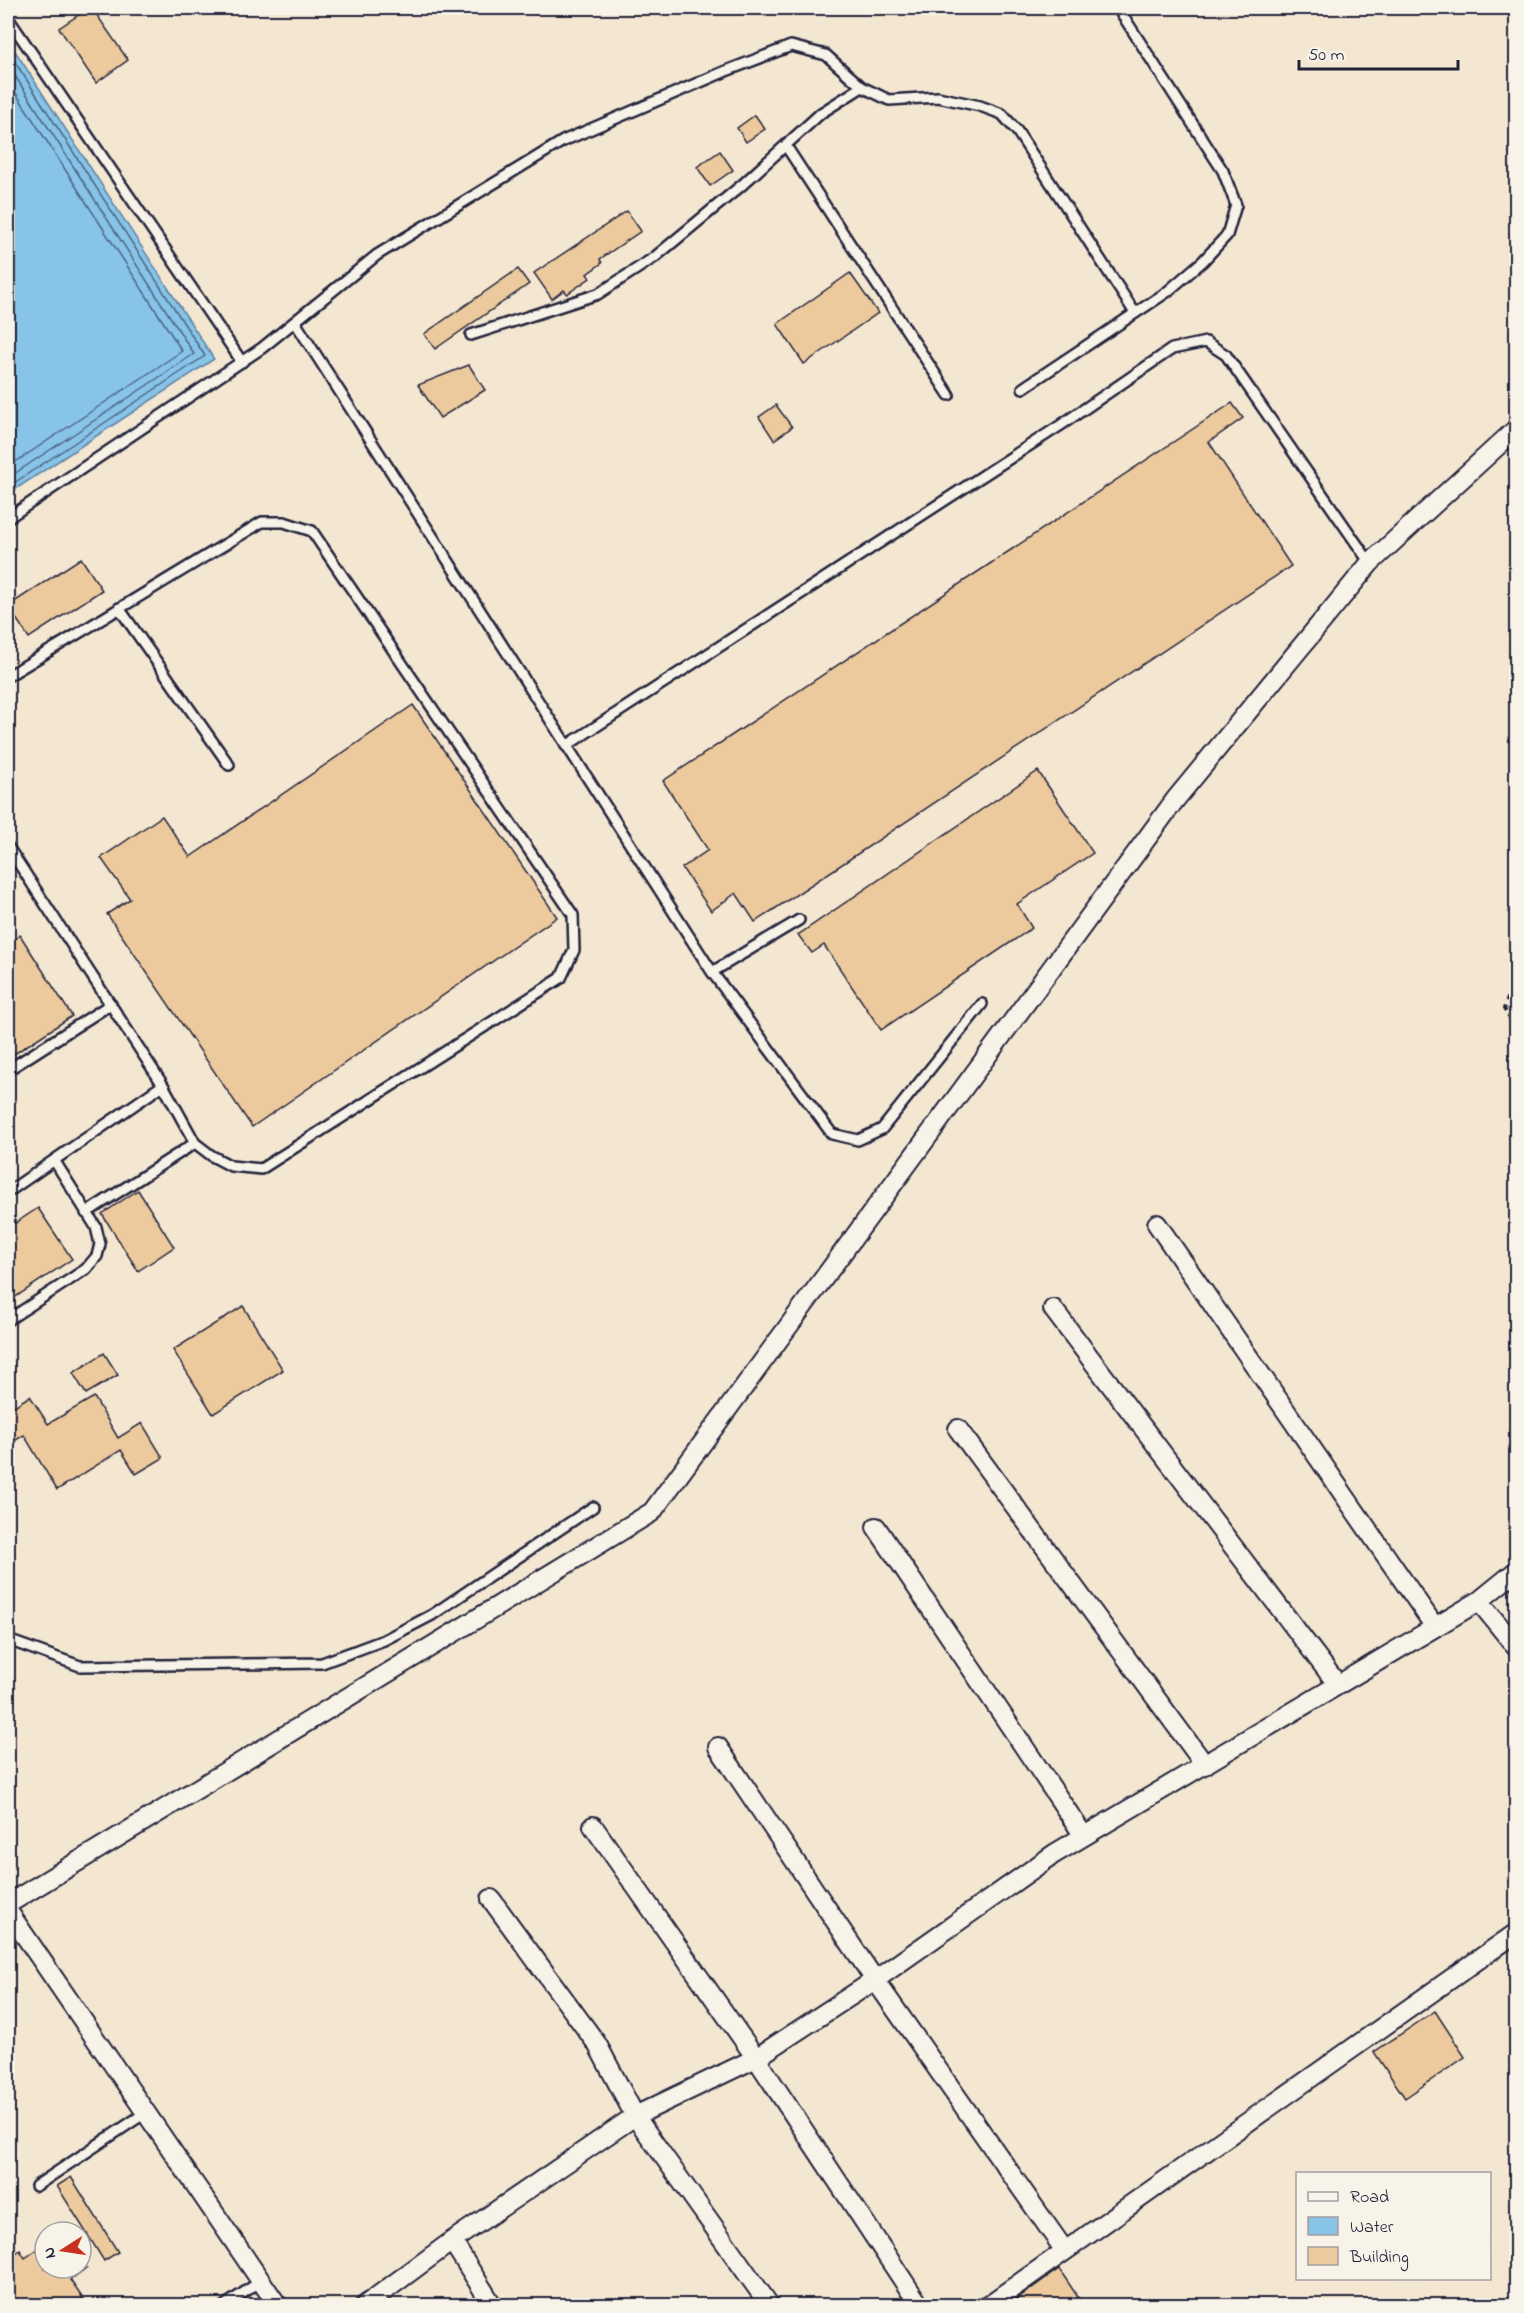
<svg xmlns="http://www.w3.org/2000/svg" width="1524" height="2313" font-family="'Indie Flower',sans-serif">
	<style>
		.built { fill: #f4e7d2; fill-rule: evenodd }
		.water { fill: #88c4e8; stroke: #5f83a3; stroke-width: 1.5 }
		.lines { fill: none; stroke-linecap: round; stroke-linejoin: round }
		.shore { stroke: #4b6380; stroke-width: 1.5 }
		.building { fill: #ecca9d; stroke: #22223b; stroke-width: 1.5 }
		.lane-casing { stroke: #22223b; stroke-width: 14 }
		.street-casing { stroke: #22223b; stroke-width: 22 }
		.path { stroke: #22223b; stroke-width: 4; stroke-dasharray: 6 4.5; stroke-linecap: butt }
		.lane { stroke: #f7f3e8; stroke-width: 9 }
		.street { stroke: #f7f3e8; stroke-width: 18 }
	</style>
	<rect width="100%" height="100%" fill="#f7f3e8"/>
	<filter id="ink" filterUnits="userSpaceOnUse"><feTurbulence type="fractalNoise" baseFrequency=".0167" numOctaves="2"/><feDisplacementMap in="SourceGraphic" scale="12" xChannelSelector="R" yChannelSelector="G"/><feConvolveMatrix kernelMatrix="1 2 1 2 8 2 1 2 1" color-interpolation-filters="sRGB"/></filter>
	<g filter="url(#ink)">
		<path class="built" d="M8 8H1516V2305L8 2306ZM1298 2174H1490V2278H1298ZM45 2232H81V2268H45Z"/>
		<path class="water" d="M8 40 214 359 8 494Z"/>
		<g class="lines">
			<path class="shore" d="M8 51 205 356 8 487
				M8 65 194 354 8 478
				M8 81 182 351 8 467"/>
		</g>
		<path class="building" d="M89 8H92L128 60 96 83 59 28Z
			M755 115 765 129 746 142 737 128Z
			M720 151 733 170 710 186 697 167Z
			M627 211 641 231 600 259 602 263 587 274 590 278 567 294 564 290 552 299 534 273Z
			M518 269 529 284 435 349 424 334Z
			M850 273 878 313 804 364 777 324Z
			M469 365 485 390 440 418 418 385Z
			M1232 403 1243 418 1209 442 1291 566 755 922 736 893 711 911 682 868 708 850 663 781Z
			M776 405 792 427 774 440 759 417Z
			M81 558 102 590 29 638 8 606Z
			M413 705 557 917 252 1127 107 914 130 899 101 858 162 816 190 857Z
			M1038 771 1093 853 1017 904 1032 928 881 1030 824 945 812 953 798 935Z
			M20 935 72 1016 8 1058V944Z
			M138 1190 174 1247 138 1271 102 1214Z
			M38 1208 72 1259 8 1302V1228Z
			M243 1306 283 1370 213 1414 173 1350Z
			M104 1353 118 1375 86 1394 73 1373Z
			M30 1396 48 1424 94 1397 118 1438 142 1423 163 1458 136 1474 121 1450 57 1490 24 1435 8 1445V1410Z
			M1435 2011 1465 2057 1405 2098 1374 2052Z
			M71 2177 118 2252 104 2261 57 2186Z
			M45 2244V2268H86L70 2280 88 2306H8V2259L20 2250 25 2258Z
			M1059 2269 1084 2306H1007L1046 2278Z"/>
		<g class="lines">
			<g class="lane-casing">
				<path id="lane" d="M8 18 242 362
					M786 146 949 395
					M295 322 712 972 832 1134 858 1140 882 1129 982 1004
					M471 335 598 294 655 257 742 185 821 113 862 87
					M1023 388 1167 292 1203 261 1227 235 1236 205 1223 171 1118 8
					M8 518 262 348 377 255 563 141 726 71 791 46 826 55 862 87 889 100 938 97 980 106 1002 114 1017 131 1135 313
					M119 608 229 765
					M8 676 262 522H284L312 531 573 915 574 950 561 978 261 1169 231 1166 212 1156 195 1143 163 1085 8 847
					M566 746 1061 425 1172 349 1206 342 1226 355 1370 563
					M712 972 799 920
					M8 1070 111 1004
					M8 1192 163 1085
					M86 1213 195 1143
					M8 1320 86 1269 97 1256 100 1244 96 1227 54 1160
					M8 1640 80 1666 322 1663 384 1640 432 1615 593 1507
					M36 2186 145 2113
					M224 2306 261 2281"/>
			</g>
			<g class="street-casing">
				<path id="street" d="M1157 1224 1435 1627
					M1053 1309 1338 1685
					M958 1429 1205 1765
					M876 1527 1084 1836
					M1479 1601 1516 1647
					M718 1747 875 1980 1065 2251
					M593 1826 756 2058 920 2306
					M491 1899 597 2044 635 2116 770 2306
					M8 1904 652 1512 1175 800 1370 563 1516 429
					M8 1911 278 2306
					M452 2241 493 2306
					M364 2306 452 2241 635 2116 756 2058 875 1980 1054 1854 1479 1601 1516 1571
					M987 2306 1516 1933"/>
			</g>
			<path class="path" d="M1516 977 1504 1009 1516 1028"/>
			<use href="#lane" class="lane"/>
			<use href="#street" class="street"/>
		</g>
	</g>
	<rect width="1524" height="2313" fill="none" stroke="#f7f3e8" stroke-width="30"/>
	<rect x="15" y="15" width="1494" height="2283" fill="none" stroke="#22223b" stroke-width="2" filter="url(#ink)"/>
	<rect x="1296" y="2172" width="195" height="108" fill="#f7f3e8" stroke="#a29fa3" stroke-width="1.5"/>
	<rect x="1308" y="2192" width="30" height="9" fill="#f7f3e8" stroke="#a29fa3" stroke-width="1.5"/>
	<text x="1350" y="2202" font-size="18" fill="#22223b">Road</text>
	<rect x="1308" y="2217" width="30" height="18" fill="#88c4e8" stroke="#a29fa3" stroke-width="1.5"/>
	<text x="1350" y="2232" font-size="18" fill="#22223b">Water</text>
	<rect x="1308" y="2247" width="30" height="18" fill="#ecca9d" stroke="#a29fa3" stroke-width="1.5"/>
	<text x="1350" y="2262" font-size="18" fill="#22223b">Building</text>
	<g transform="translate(63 2250) rotate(258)"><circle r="28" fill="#f7f3e8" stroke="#a29fa3" stroke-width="1.5"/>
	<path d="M0-4.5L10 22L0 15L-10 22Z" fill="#c8321e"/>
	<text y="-9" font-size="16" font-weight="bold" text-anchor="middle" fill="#22223b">N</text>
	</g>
	<path d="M1299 60v9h159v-9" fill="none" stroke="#22223b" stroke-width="3"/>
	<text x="1308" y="60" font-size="18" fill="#22223b" stroke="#f7f3e8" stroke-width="4.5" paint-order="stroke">50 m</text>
</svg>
